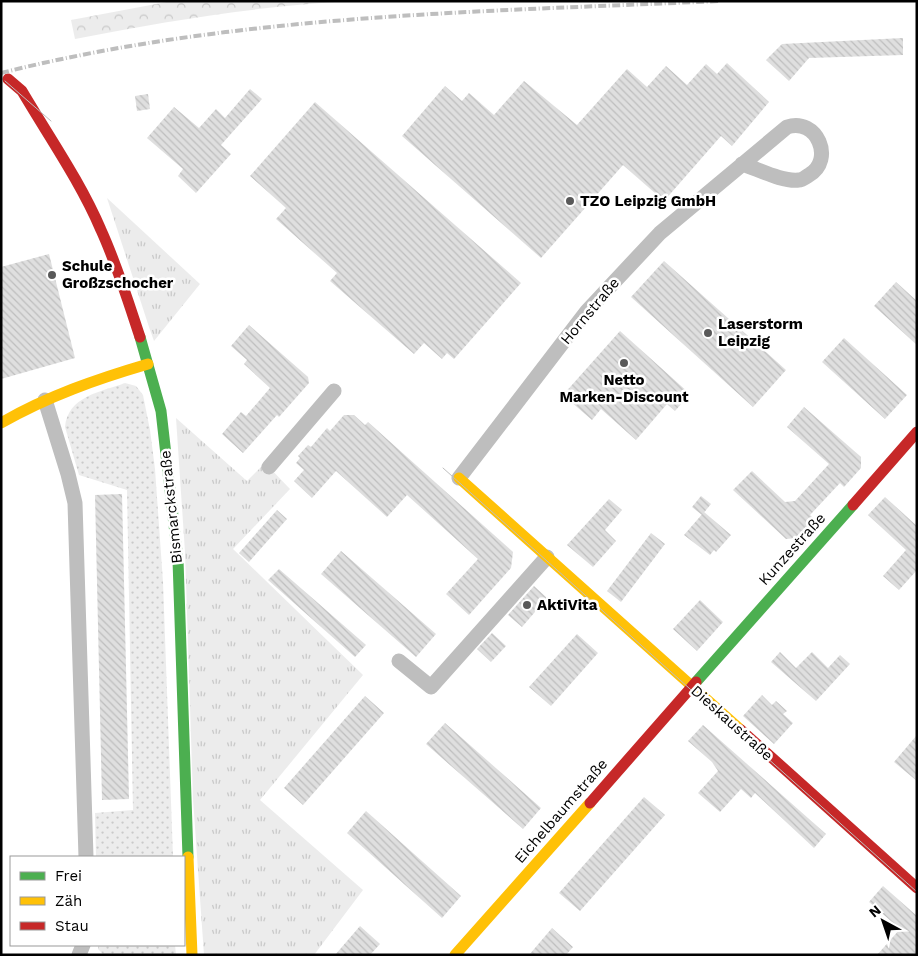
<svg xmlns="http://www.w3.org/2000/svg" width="918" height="956" font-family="'Work Sans',sans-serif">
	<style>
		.grass { fill: url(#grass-dots) }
		.forest { fill: url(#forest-crowns) }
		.park { fill: url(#park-tufts) }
		.building { fill: url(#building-back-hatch) }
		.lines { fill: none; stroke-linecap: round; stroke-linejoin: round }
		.street { stroke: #bebebe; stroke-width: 15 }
		.fast { stroke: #4caf50; stroke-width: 11 }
		.slow { stroke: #ffc107; stroke-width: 11 }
		.jam { stroke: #c62828; stroke-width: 11 }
		.tram { stroke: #bebebe; stroke-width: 1 }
		.rail { stroke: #bebebe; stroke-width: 4; stroke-dasharray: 8 2.5 1 2.5; stroke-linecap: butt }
		.poi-dot { fill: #595959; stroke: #fff; stroke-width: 2 }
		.labels { text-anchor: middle; stroke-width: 5; stroke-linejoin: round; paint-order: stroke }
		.poi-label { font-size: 15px; font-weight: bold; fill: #000; stroke: #fff; text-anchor: start }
		.street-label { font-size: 15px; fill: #000; stroke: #fff }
	</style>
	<defs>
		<pattern id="grass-dots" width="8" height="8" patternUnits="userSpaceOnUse" patternTransform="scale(1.25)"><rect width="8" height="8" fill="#ececec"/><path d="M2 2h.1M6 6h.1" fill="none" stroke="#c9c9c9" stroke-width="1.8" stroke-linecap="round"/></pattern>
		<pattern id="forest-crowns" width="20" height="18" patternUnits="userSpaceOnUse" patternTransform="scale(1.25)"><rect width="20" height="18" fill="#ececec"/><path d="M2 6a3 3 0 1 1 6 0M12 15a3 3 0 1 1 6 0" fill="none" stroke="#c9c9c9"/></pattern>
		<pattern id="park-tufts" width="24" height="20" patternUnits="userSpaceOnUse" patternTransform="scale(1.25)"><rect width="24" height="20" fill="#ececec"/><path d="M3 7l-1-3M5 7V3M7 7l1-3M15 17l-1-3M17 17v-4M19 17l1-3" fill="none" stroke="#c9c9c9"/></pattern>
		<pattern id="building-back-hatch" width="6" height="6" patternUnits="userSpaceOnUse" patternTransform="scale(1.25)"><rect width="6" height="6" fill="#dfdfdf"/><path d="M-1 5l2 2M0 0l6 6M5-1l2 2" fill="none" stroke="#bebebe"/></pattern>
	</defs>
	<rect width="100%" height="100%" fill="#fff"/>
	<path class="grass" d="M125 383 136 386 143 395 150 430 155 469 163 582 173 857H96L95 813 133 810 127 490 79 475 65 427C68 396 101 392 125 383Z
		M98 945H175L176 955H104L98 949Z"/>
	<path class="forest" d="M172 1H352C258 6 166 21 75 39L71 20Z"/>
	<path class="park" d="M107 198 200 284 154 341 149 327Z
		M176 418 247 481 265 463 290 489 233 549 363 675 260 800 363 890 314 955H204L193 799 185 552Z"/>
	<path class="building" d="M903 38V55L809 58 789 81 766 60 782 44Z
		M727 63 769 102 732 146 721 136 664 201 623 165 541 258 402 136 445 86 462 101 469 93 494 115 524 81 577 125 627 69 647 87 666 66 687 85 706 64 717 74Z
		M250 89 262 99 221 145 231 154 196 193 178 176 183 169 147 138 174 107 199 128 216 109 225 118Z
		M148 94 150 109 137 111 135 96Z
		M315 102 521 283 454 359 447 353 442 359 424 343 414 354 330 281 337 273 276 219 286 208 250 176Z
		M49 254 75 358 1 379V267Z
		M664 261 786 370 753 407 631 297Z
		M896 282 917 301V345L874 306Z
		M249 325 308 377 309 383 279 417 277 415 243 453 222 434 241 412 246 416 270 388 244 364 247 360 231 346Z
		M620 331 690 394 675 411 667 404 636 440 601 409 592 420 563 395Z
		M844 338 907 395 885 419 822 362Z
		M804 407 861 457V468L844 487 840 483 810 515 814 519 796 538 786 539 733 490 752 471 785 502 795 501 829 464 787 427Z
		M344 415H354L365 425 368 422 513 552 511 568 469 615 446 594 478 559 407 495 387 517 336 471 312 498 294 481 304 470 296 463 300 458 298 456 308 445 311 447 327 428 330 431Z
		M122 494 129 799 102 800 95 495Z
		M701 496 711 504 702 515 692 507Z
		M885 497 917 526V570L899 590 883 576 906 550 868 515Z
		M609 499 622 510 605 530 616 541 593 567 567 545Z
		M277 510 287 519 249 562 239 553Z
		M704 512 731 535 716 552 714 550 710 555 684 535Z
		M651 533 665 544 621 602 607 591Z
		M341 551 436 634 416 657 321 574Z
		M279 569 366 645 355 657 268 580Z
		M534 586 547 598 522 627 508 615Z
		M700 600 723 622 697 651 673 629Z
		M492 633 506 646 491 662 477 649Z
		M577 634 598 653 551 706 529 687Z
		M780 652 796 668 812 652 828 668 840 655 850 664 816 701 771 662Z
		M762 695 772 705 776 701 787 711 783 714 793 723 774 744 743 716Z
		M365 696 384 713 303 805 284 788Z
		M445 723 541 808 523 829 426 744Z
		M703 725 826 834 814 848 755 793 751 798 741 789 720 812 698 793 718 771 712 762 688 741Z
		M917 735V781L894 762Z
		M644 797 665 815 580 911 559 893Z
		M366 811 461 896 442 918 347 833Z
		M883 886 917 916V955H877L900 929 869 902Z
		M360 926 380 944 370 955H335Z
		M552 928 573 947 566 955H529Z"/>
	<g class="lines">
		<path class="street" d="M45 400 68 474 75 503 86 857
			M269 467 334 391
			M459 478 587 311 660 233 787 127C817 117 835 160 809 175 806 177 802 180 799 180 782 182 758 169 742 164
			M399 661 431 687 547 557
			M79 955 83 945"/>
		<path class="fast" d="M140 337 161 411 178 560 188 857
			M696 682 853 505"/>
		<path class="slow" d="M1 423C48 396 97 379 148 364
			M459 478 741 730
			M188 857 192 955
			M455 955 590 803"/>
		<path class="jam" d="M8 79 22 91C49 137 80 181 101 230 117 265 128 301 140 337
			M853 505 917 432
			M741 730 917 888
			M590 803 696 682"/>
		<path class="tram" d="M5 81 51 121
			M443 468 917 892"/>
		<path class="rail" d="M1 73C236 14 479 12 719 1"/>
	</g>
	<g class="poi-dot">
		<circle cx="570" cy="201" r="5"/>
		<circle cx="52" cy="275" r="5"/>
		<circle cx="708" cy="333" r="5"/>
		<circle cx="624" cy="363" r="5"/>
		<circle cx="527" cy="605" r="5"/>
	</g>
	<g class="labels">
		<g class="poi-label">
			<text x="580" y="206">TZO Leipzig GmbH</text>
			<text x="62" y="271">Schule<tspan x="62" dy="17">Großzschocher</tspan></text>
			<text x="718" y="329">Laserstorm<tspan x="718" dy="17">Leipzig</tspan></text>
			<text x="624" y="385" text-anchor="middle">Netto<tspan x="624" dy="17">Marken-Discount</tspan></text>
			<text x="537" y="610">AktiVita</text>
		</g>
		<g class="street-label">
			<text transform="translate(590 311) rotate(-50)" y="5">Hornstraße</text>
			<text transform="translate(171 507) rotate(-96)" y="5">Bismarckstraße</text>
			<text transform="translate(792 549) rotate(-48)" y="5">Kunzestraße</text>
			<text transform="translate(732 723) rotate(42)" y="5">Dieskaustraße</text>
			<text transform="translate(561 811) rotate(-49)" y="5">Eichelbaumstraße</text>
		</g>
	</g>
	<rect width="918" height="956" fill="none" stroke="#000000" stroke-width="5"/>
	<rect x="10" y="856" width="175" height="90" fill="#ffffff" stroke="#999999"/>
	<rect x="20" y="872" width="25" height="8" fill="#4caf50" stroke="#999999"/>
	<text x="55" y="881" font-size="15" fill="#000000">Frei</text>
	<rect x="20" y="897" width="25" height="8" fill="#ffc107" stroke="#999999"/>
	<text x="55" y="906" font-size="15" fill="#000000">Zäh</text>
	<rect x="20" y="922" width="25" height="8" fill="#c62828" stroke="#999999"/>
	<text x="55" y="931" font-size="15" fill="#000000">Stau</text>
	<g transform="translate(883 921) rotate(320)" stroke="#ffffff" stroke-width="4" paint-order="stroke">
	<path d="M0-4L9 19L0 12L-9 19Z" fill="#000000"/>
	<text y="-8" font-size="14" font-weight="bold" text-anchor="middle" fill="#000000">N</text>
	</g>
</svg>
